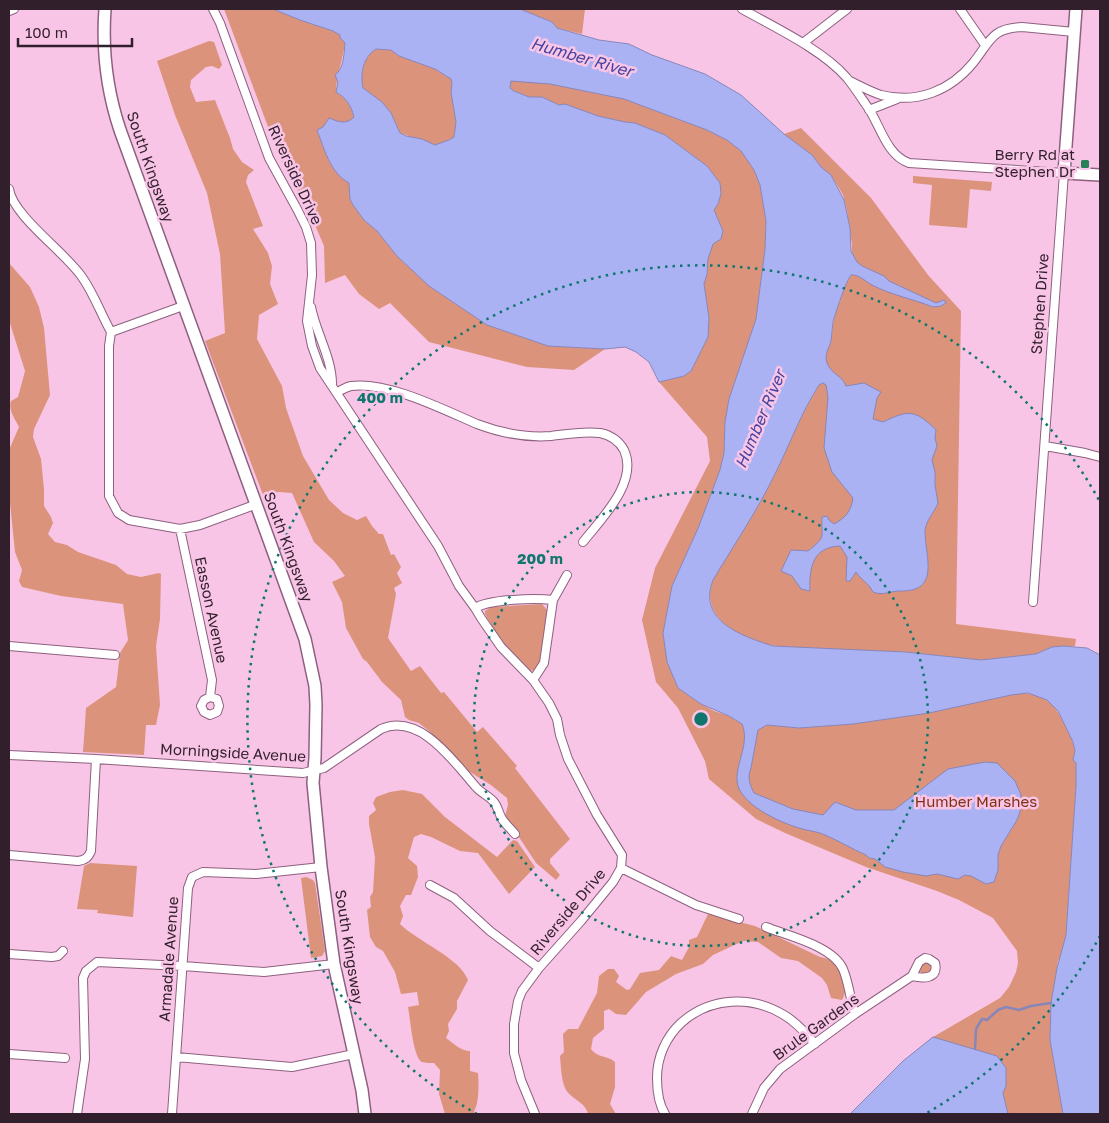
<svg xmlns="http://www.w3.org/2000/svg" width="1109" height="1123" font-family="'Golos Text',sans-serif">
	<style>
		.green { fill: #dc937b }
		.water { fill: #abb2f4; stroke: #8786b8; fill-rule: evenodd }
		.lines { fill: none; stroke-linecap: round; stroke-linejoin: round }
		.stream { stroke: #8786b8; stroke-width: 2.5 }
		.street-casing { stroke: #8d607f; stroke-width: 10 }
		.secondary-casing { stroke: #8d607f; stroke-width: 14 }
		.street { stroke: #fff; stroke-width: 8 }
		.secondary { stroke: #fff; stroke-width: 11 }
		.ring { fill: none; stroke: #0f766e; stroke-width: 2.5; stroke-dasharray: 2.5 5 }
		.poi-dot { fill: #258157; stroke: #f9c5e7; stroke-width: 2 }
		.labels { text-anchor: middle; stroke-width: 5; stroke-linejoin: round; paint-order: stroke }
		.poi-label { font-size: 15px; fill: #321f2c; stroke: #f9c5e7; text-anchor: end }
		.street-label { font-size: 15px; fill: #321f2c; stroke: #f9c5e7 }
		.park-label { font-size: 15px; fill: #803114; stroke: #f9c5e7 }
		.water-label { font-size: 16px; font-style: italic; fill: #44439f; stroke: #f9c5e7 }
		.centre { fill: #0f766e; stroke: #f9c5e7; stroke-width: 2.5 }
		.ring-label { font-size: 15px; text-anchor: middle; font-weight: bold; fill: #0f766e; stroke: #f9c5e7; stroke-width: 5; stroke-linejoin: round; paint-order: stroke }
	</style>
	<rect width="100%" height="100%" fill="#f9c5e7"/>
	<path class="green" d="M224 9H273L300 20 333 31 340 35V38L345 43C343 60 336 76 336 92 346 98 351 105 354 117L349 122 317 130C324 148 330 173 349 182L350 199 353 205 364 220 377 231 397 256 429 286 487 325 548 346 605 349 574 370 527 367 429 342 390 303 379 309 359 294 345 275 325 283 324 246 309 211 280 159Z
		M520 9H585L582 34 557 28 552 22Z
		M209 41 214 42 222 65 219 69 212 66 206 67 191 80 190 87 196 102 215 100 230 138 233 149 242 162 254 170 248 175 246 182 263 226 253 229 268 253 272 266 270 284 278 304 259 315 257 339 282 386 286 408 303 456 329 500 343 513 357 520 366 516 372 526 379 534H383L391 555 394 554 401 567 397 573 402 583 394 588 396 594 388 638 411 671 420 666 441 693 444 692 477 732 483 727 517 766 515 768 570 839 550 859V863L560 875 556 880 536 863 509 822 505 816 508 805 507 798 491 785 465 769 430 732 419 723 409 720 405 717 401 700 382 682 367 662 363 659 346 628 342 602 332 582 345 576 334 561 314 542 292 493 279 492 263 495 205 341 225 333 220 254 207 193 175 115 157 61Z
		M376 49 391 50 399 56 435 69 451 79 452 82 451 92 456 122 454 137 449 140 435 145 400 133 391 113 382 102 363 88C360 74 363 57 376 49Z
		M511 80 550 84 624 99 707 130 727 140 741 151 754 170 760 185 766 221 765 249 756 319 729 399 725 422 724 453 720 470 699 526 672 586 663 633 667 662 678 688 701 704 714 711 729 716 742 724 761 727 767 725 799 728 853 724 929 713 1019 693C1050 694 1058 709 1069 734 1073 743 1077 750 1073 760L1076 763V786L1066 935 1064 948 1058 961 1051 1003 1050 1040 1063 1114H850L903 1061 933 1037 1000 998 1009 987 1016 972 1018 963 1017 951 993 918 959 900 937 891 866 867 785 833 756 819 709 779 705 761 678 708 656 682 642 620 655 568 710 461 707 437 659 382 684 376 709 318 704 284 707 273 708 259 713 244 721 239 723 231 714 210 718 204 721 194 720 183 707 166 665 135 635 123 625 122 598 116 565 104 559 105 542 97H529L510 89Z
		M801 128 871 198 928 275 961 311 956 624 1076 639 1075 646H1063L1052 647 1036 654 981 660 905 652 783 647C749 643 697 622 713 580L774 476 799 420 819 385 826 361V353L831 341 834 318 845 286 851 275 852 244 847 211 843 195 831 175 821 167 812 155 784 134Z
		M913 176 992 182 991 191 970 189 967 228 929 225 932 185 913 183Z
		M9 263 30 287 39 307 44 328 50 395 34 429 33 437 41 459 44 489V506L51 517 53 523 48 534 55 542 67 545 78 552 116 565 127 574 141 577 159 573 161 574 160 619 156 646 160 705 156 725H146L144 755 83 752 86 708 116 687 120 653 128 640 123 604 61 596 22 587 19 581 22 570 15 552 9 493V450L19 427C15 419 8 410 11 401L18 397 25 371 9 320Z
		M542 604 547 610 539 667 537 670 527 671 504 646 485 614V611L491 607Z
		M403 790 422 794 445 817 497 857 513 840 517 841 535 867 509 894 478 853 460 851 431 837 421 834 414 837 408 858 417 866 418 877 411 895H406L400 906 403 916 400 924C417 941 460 958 468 980L457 1001V1009L448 1024 449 1031 446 1038C453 1043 461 1051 470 1051V1071L478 1073C479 1084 479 1104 474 1111L475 1114H443H445L439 1094 440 1070 434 1063C431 1063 425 1063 422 1062 413 1058 410 1017 408 1007L419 1005 417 992 401 994 395 972 383 951 376 947 370 937 367 910 371 907 370 897 373 892 375 857 369 824V816L376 810 373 803 376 797 390 792Z
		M90 863 137 866 133 917 97 913 98 910 77 909 84 866Z
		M306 877 313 880 315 883 325 951 322 956 311 958 301 878Z
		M708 914 755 926 820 957C839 959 852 983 842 1000L831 998 827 985 822 978 798 961 781 958 758 942 743 941 713 955 703 964 676 974 646 992 626 1015 616 1014 609 1009 604 1011V1029L593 1038 591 1049C597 1058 607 1055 615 1062V1087L610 1104 616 1114H588C586 1102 570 1099 565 1088 561 1078 561 1067 560 1056L564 1052 563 1034 568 1029H578L597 993 599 976 608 969H614L619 976 616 982 627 990 630 989 640 973 659 970 671 956 682 960 689 947V940L697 937Z
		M919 968a6 6 0 1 1 12 0a6 6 0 1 1-12 0Z"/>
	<path class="water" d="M273 9H520L552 22 557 28 599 40 629 44 652 55 705 74 741 95 784 134 812 155 821 167 831 175 844 200 850 228 851 251 857 262 862 266 884 276 889 281 936 303 944 300 946 303 941 306 933 307C913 299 891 295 872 285 865 281 858 274 851 275 846 281 835 314 833 322 832 328 832 335 831 341 829 349 824 354 827 363 831 374 843 376 846 386L864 383 881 392 877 398 873 419 883 422C908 410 915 409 936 430L935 438 937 446 932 460 935 472V485L938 503C934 513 926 520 925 531 925 556 941 592 900 591 890 591 883 596 873 592 868 582 861 580 856 572L850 581H846L847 557 840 546C813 547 809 567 810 591L801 589 792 576 781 571 791 550 808 551C827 536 821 538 822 517L827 516 829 520 834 524C845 518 851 512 853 498L832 472 824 448 828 397 826 385 823 383 819 385C801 413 790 444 775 474 757 511 734 545 713 580 697 621 742 636 773 646L905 652 981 660 1036 654 1052 647 1063 646 1087 648 1100 655V1114H1063L1050 1040 1051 1003 1057 968 1066 935 1076 786V763L1073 760 1075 751 1073 742 1058 711 1047 700 1028 693 1011 695 929 713 853 724 799 728 767 725 758 730 751 768C747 778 750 785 754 793L793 809 823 815 835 802 856 810H894L948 769 985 762 997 763 1015 781 1021 795 1020 812 1017 820 1001 846 998 855V870L994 882 986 884 971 876 965 875 958 879 937 874 926 876 903 872 885 867 875 859 869 858 866 855C852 849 839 841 825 835 817 831 807 831 799 828 779 822 739 804 737 781 736 762 750 743 742 724L729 716 701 704 678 688 667 662 663 633 672 586 699 526 720 470 724 453 725 422 729 399 756 319 765 249 766 221 760 185 754 170 741 151 727 140 707 130 624 99 550 84 511 81 510 88 514 91 529 97H542L559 105 565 104 598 116 625 122 635 123 665 135 707 166 720 183 721 194 718 204 714 210 723 231 721 239 713 244 708 259 707 274 704 284 709 318 708 337 691 371 684 376 659 382 649 362 636 352 625 347 605 349 548 346 487 325 429 286 397 256 377 231 364 220 353 205 350 199 349 183C330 173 324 148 317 130L323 127 329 118C339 122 346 125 354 117 351 105 346 98 336 92L338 82 335 75C344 69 344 53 345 43L340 38V35L333 31 300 20ZM376 49 391 50 399 56 435 69 451 79 452 82 451 92 456 122 454 137 449 140 435 145 422 139 406 136 400 133 391 113 382 102 363 88C360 74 363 57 376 49Z
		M933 1037 997 1056 1006 1068V1086L1003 1093 1008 1114H850L903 1061Z"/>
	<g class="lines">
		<path class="stream" d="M975 1049 976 1029 982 1019 987 1020 998 1010 1006 1007 1019 1010 1031 1006 1051 1003"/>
		<g class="street-casing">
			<path id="street" d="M213 9 220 23 269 158 297 209 306 227 311 243 312 275 307 321 312 346 320 368 438 546 459 586 475 608 481 618 501 647 533 680 549 703 557 719 560 735 568 759 597 815 622 855 621 868 613 882 581 921 539 968 522 991 518 1001 514 1024V1053L521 1080 535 1114
				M742 9C774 27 823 50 847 78 855 88 862 99 869 109 881 128 887 155 909 163L1064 173 1033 602
				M960 9 985 45
				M9 11 14 9
				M803 43 847 9
				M850 81C860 86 871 92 881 95 917 104 950 91 973 63 990 42 991 28 1022 27L1074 32
				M869 110 897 99
				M9 189C13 216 65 252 82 277 94 294 101 314 111 332
				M311 307C316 333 332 358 332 384
				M111 332 109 346V496L118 513 129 520 180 529 200 525 257 504
				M111 332 183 306
				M337 392C342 390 346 387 351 386 388 381 444 410 477 424 501 433 525 438 551 436 567 434 584 431 600 433 610 435 619 441 624 450 639 482 601 519 583 542
				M1045 446 1085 453 1100 457
				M180 529 212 680 210 697 204 700 201 706 204 712 210 715 217 712 219 706 217 699 210 697
				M475 608C490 599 536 598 553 600
				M9 646 115 655
				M533 680 544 663 553 600 567 575
				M9 755 96 759 303 773 324 768 381 729C420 712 454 762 476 787 481 793 489 796 494 802 498 807 499 814 502 819 506 825 511 829 515 834
				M9 855 78 861C85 860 88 858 91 851L96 759
				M621 868 696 905 739 919
				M430 885 454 898 490 931 539 968
				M766 927C788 936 833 946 843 969 849 983 850 999 855 1014
				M9 954 52 957 58 956 63 951
				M925 958 929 959 935 963C939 979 923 979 912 976L919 962Z
				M9 1054 65 1058
				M176 1057 292 1067 354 1054
				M77 1114 85 1059 83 978 86 971 97 962 183 966 264 972 334 964
				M172 1114 188 888 192 877 203 872 256 874 321 867
				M665 1114C658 1103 657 1090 657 1078 657 1057 666 1037 681 1023 710 997 751 995 784 1015 796 1022 806 1033 815 1044
				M752 1114 764 1088 780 1069 855 1014 912 976"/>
		</g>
		<g class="secondary-casing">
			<path id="secondary" d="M105 9C102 50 107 91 120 130L305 639 315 686 316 705 315 758 313 783 321 867 334 964 362 1090 365 1114
				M1076 9 1064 173 1100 175"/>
		</g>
		<use href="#street" class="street"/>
		<use href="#secondary" class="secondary"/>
	</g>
	<g class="ring">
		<circle cx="701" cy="719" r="227"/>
		<path d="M1100 936A454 454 0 0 1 925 1114M477 1114A454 454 0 1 1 1100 502"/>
	</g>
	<rect class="poi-dot" x="1080" y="159" width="10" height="10" rx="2.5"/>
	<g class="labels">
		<g class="poi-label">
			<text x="1075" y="160">Berry Rd at<tspan x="1075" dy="17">Stephen Dr</tspan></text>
		</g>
		<g class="street-label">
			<text transform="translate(150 167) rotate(71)" y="5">South Kingsway</text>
			<text transform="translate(295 175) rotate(65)" y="5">Riverside Drive</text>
			<text transform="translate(1040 304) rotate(-86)" y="5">Stephen Drive</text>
			<text transform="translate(288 547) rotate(70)" y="5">South Kingsway</text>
			<text transform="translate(211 610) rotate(78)" y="5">Easson Avenue</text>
			<text transform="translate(233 753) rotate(3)" y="5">Morningside Avenue</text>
			<text transform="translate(568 912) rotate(-50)" y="5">Riverside Drive</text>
			<text transform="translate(349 947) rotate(81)" y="5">South Kingsway</text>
			<text transform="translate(169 959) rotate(-86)" y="5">Armadale Avenue</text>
			<text transform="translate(816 1027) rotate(-36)" y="5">Brule Gardens</text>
		</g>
		<g class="park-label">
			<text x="976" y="807">Humber Marshes</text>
		</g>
		<g class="water-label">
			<text transform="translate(582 57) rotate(16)" y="6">Humber River</text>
			<text transform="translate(760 419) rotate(-67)" y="6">Humber River</text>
		</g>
	</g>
	<circle cx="701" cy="719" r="8" class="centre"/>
	<g class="ring-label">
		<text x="380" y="403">400 m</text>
		<text x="540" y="564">200 m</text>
	</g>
	<rect width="1109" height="1123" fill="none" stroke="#321f2c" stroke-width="20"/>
	<path d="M18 38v8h114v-8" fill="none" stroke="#321f2c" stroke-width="2.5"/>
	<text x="25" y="38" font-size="15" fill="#321f2c" stroke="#f9c5e7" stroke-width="4" paint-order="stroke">100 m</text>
</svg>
